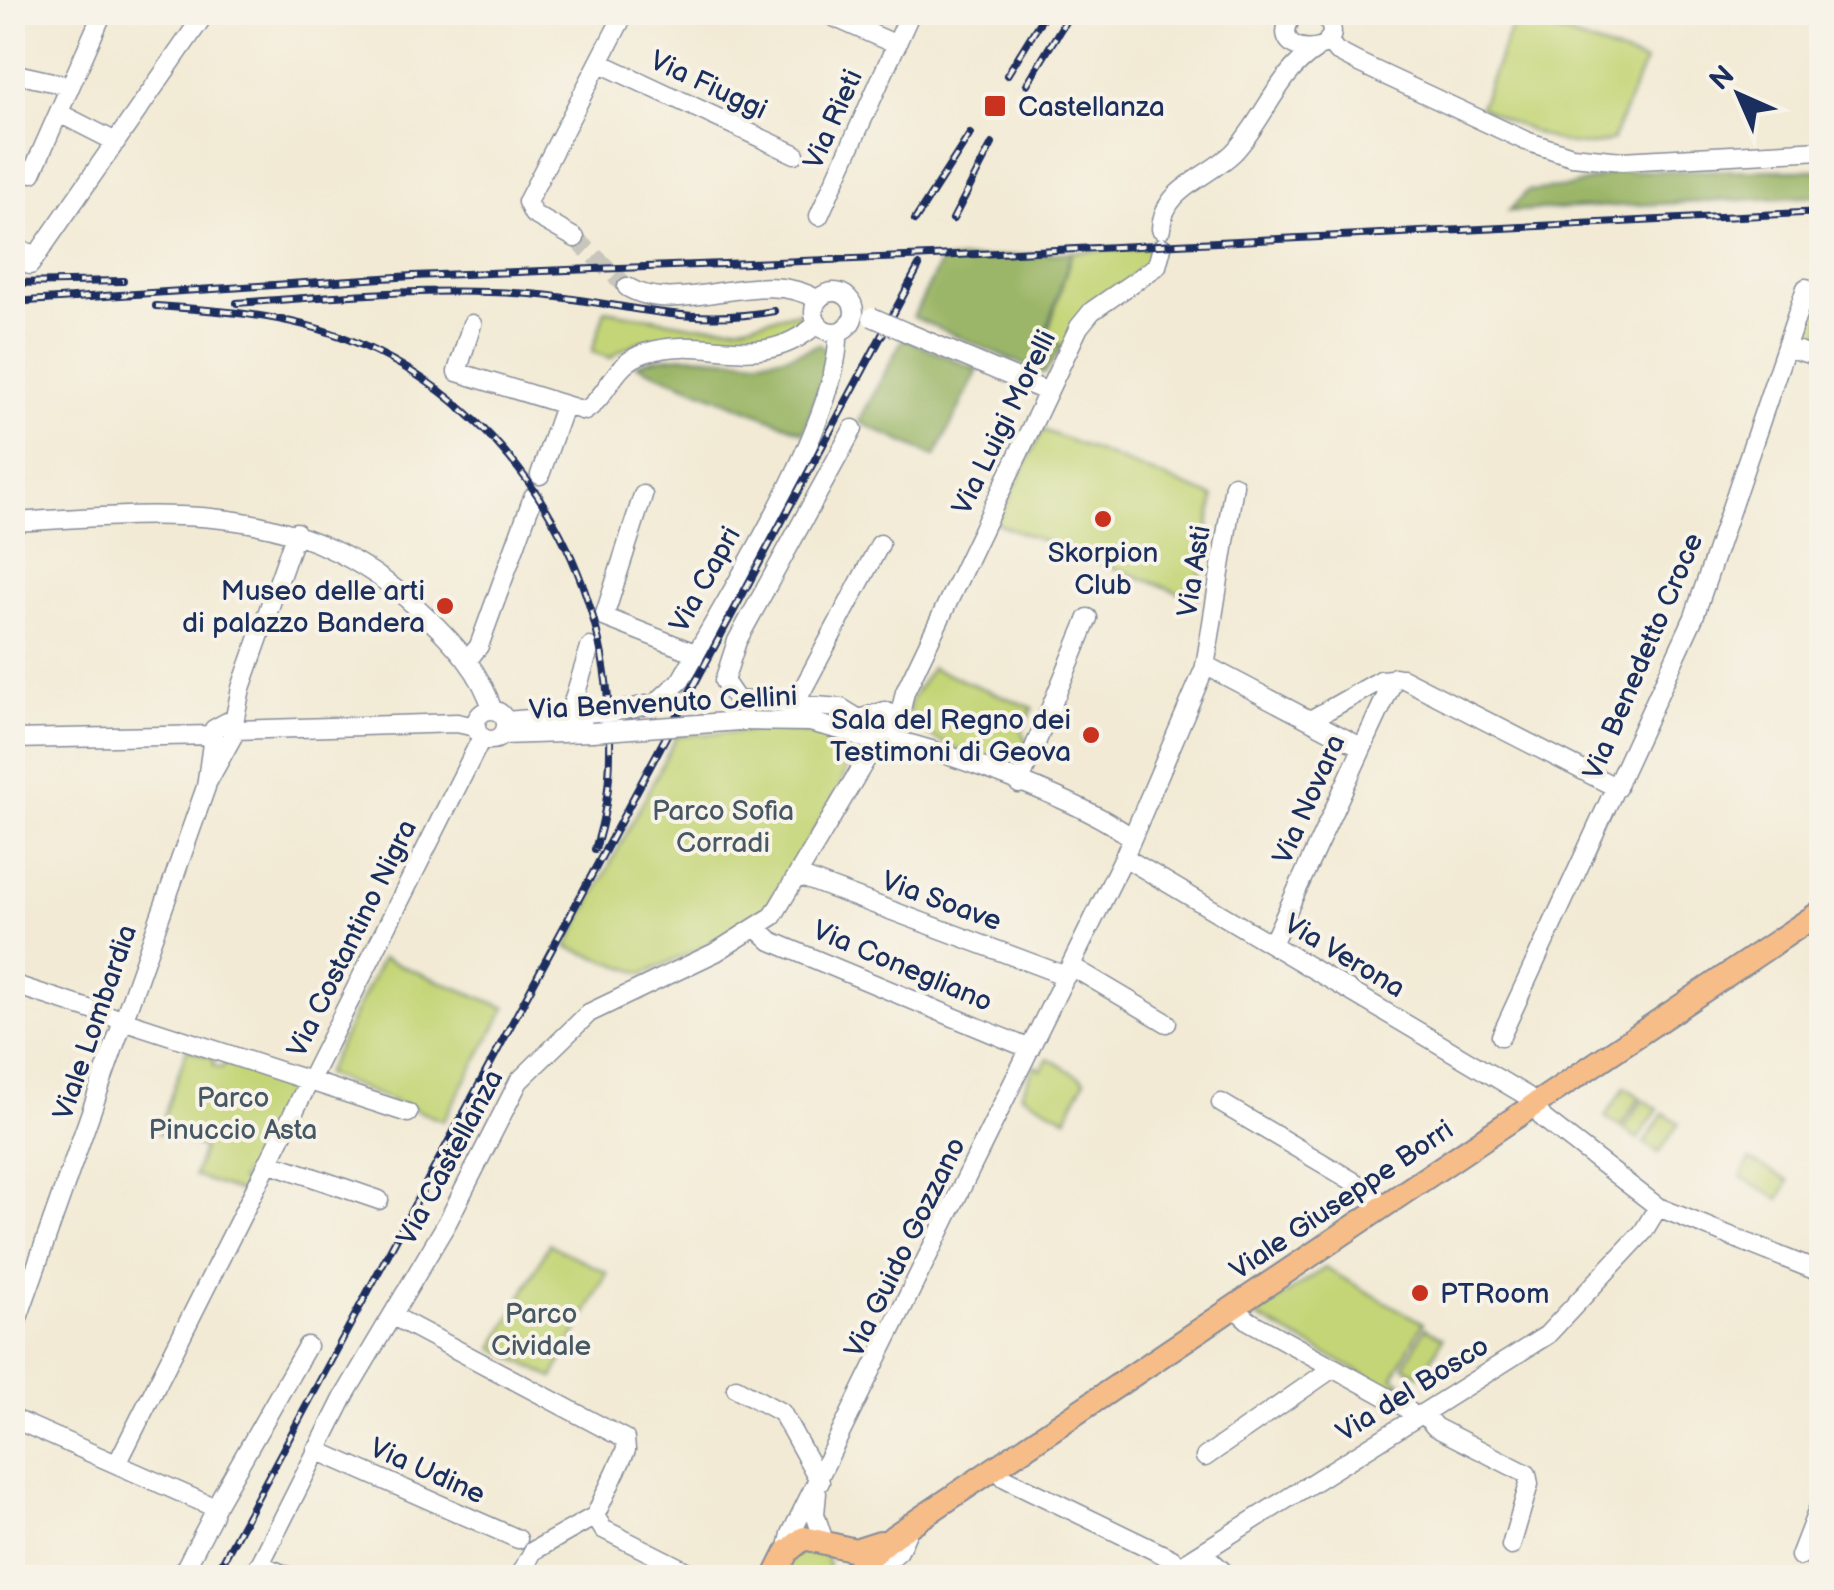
<svg xmlns="http://www.w3.org/2000/svg" width="1834" height="1590" font-family="'Balsamiq Sans',sans-serif">
	<style>
		.green { fill: #c4d577; stroke: #70826a; stroke-width: 2.5 }
		.forest { fill: #9bb668; stroke: #5b7263; stroke-width: 2.5 }
		.lines { fill: none; stroke-linecap: round; stroke-linejoin: round }
		.minor-tunnel { stroke: #c7c5bc; stroke-width: 18; stroke-dasharray: 18 9; stroke-linecap: butt }
		.minor-casing { stroke: #868c99; stroke-width: 21 }
		.major-casing { stroke: #868c99; stroke-width: 26 }
		.minor { stroke: #fff; stroke-width: 18 }
		.major { stroke: #f7bd88; stroke-width: 22 }
		.rail-casing { stroke: #1b2f5e; stroke-width: 8 }
		.rail { stroke: #f7f3e8; stroke-width: 4; stroke-dasharray: 11; stroke-linecap: butt }
		.minor-bridge-casing { stroke: #868c99; stroke-width: 21; stroke-linecap: butt }
		.minor-bridge { stroke: #fff; stroke-width: 18 }
		.poi-dot { fill: #c8321e; stroke: #f7f3e8; stroke-width: 4 }
		.labels { text-anchor: middle; stroke-width: 8; stroke-linejoin: round; paint-order: stroke }
		.street-label { font-size: 28px; fill: #1b2f5e; stroke: #f7f3e8 }
		.poi-label { font-size: 28px; fill: #1b2f5e; stroke: #f7f3e8; text-anchor: start }
		.park-label { font-size: 28px; fill: #455864; stroke: #f7f3e8 }
	</style>
	<rect width="100%" height="100%" fill="#f7f3e8"/>
	<filter id="ink" filterUnits="userSpaceOnUse"><feTurbulence type="fractalNoise" baseFrequency=".01" numOctaves="2"/><feDisplacementMap in="SourceGraphic" scale="20" xChannelSelector="R" yChannelSelector="G"/><feConvolveMatrix kernelMatrix="1 2 1 2 8 2 1 2 1" color-interpolation-filters="sRGB"/></filter>
	<filter id="wash" filterUnits="userSpaceOnUse"><feTurbulence type="fractalNoise" baseFrequency=".0048" numOctaves="4" result="noise"/><feDisplacementMap in="SourceGraphic" scale="40" xChannelSelector="R" yChannelSelector="G"/><feGaussianBlur stdDeviation="2.25" result="paint"/><feColorMatrix in="noise" values="0 0 0 0 0 0 0 0 0 0 0 0 0 0 0 0 0 1.4 0 .05"/><feComposite in="paint" operator="in"/></filter>
	<g filter="url(#wash)">
		<rect width="100%" height="100%" fill="#f2ead4"/>
		<path class="green" d="M1515 17 1645 62 1612 140C1572 158 1516 124 1480 107Z
			M1157 247 1156 257 1063 347 1046 339 1072 252Z
			M1821 274V349L1802 338Z
			M605 310 693 325 737 326 799 312 801 317C769 368 667 309 611 358L592 352Z
			M1043 430 1214 497 1196 599 996 523Z
			M931 668 1033 708 1022 731 1027 743 1017 767C1000 769 915 736 910 718 904 699 924 684 931 668Z
			M779 729 848 739 854 748 839 790 767 908 723 938 644 974 567 947 677 736Z
			M382 958 506 1008 443 1121 325 1074Z
			M187 1049 213 1058 214 1066 221 1068 227 1062 298 1084 254 1172 244 1173 240 1180 246 1186 243 1193 194 1176 203 1148 158 1133Z
			M1048 1058 1085 1080 1066 1118 1021 1094 1035 1065 1041 1070Z
			M1625 1087 1640 1097 1620 1127 1605 1117Z
			M1643 1099 1658 1109 1638 1139 1623 1129Z
			M1664 1113 1679 1123 1659 1153 1644 1143Z
			M1750 1160 1789 1181 1779 1199 1741 1177Z
			M549 1244 607 1273 553 1378 494 1348Z
			M1325 1268 1423 1323 1393 1377 1401 1382 1395 1391 1255 1316Z
			M1425 1328 1443 1338 1422 1376 1404 1366Z
			M805 1548 825 1554 829 1565 825 1577 781 1578 792 1555Z"/>
		<path class="forest" d="M1821 170V196L1509 211 1527 191 1569 187 1619 171Z
			M1072 252 1045 335 1063 347 1044 374 913 317 941 261Z
			M903 338 978 370 935 457 859 422Z
			M819 344 830 354 804 432 636 365C696 341 751 378 819 344Z"/>
	</g>
	<g filter="url(#ink)">
		<g class="lines">
			<path class="minor-tunnel" d="M575 238 627 287
				M12 290 30 265"/>
			<g class="minor-casing">
				<path id="minor" d="M822 12 897 45
					M1296 12C1254 61 1364 60 1322 12
					M1328 40 1336 51 1359 63 1526 141 1572 156 1622 161 1822 150
					M600 63 795 154
					M12 73 70 86
					M59 113 116 142
					M32 173 103 12
					M819 216 911 12
					M1161 229C1163 188 1207 178 1233 153 1264 121 1277 74 1315 50
					M575 238 533 214 527 202 625 12
					M12 248 37 255
					M30 265 206 12
					M627 287C680 319 760 264 818 300
					M814 312a20 20 0 1 1 40 0a20 20 0 1 1-40 0Z
					M472 324 457 372 585 411C609 395 613 363 645 353 709 332 757 376 817 324
					M906 332 1048 392
					M1786 347 1822 358
					M853 429 737 641 724 681 737 700 841 708 859 719
					M540 475 564 406
					M643 495 604 617 695 653
					M12 522C173 513 302 495 427 617 454 643 482 673 492 709
					M467 661 479 646 533 497
					M1205 665 1361 747
					M796 702 880 544
					M476 725a15 15 0 1 1 30 0a15 15 0 1 1-30 0Z
					M885 711 899 719 896 732 877 741 858 737 855 730 859 719Z
					M615 712 656 703 681 680C726 600 841 419 838 332
					M569 715 590 647
					M899 719 905 692 1079 327 1092 311 1157 266 1162 247
					M1312 719 1381 680 1402 678 1617 788
					M506 721 602 713
					M739 721 810 722 856 734
					M233 727 241 688 296 532
					M234 730 457 723 475 727
					M502 735 592 732
					M887 738C950 753 1082 800 1132 838
					M12 739 214 735
					M1019 784 1088 618
					M1124 857 1527 1096 1544 1119 1658 1207 1643 1232 1547 1335 1161 1578
					M799 876 1066 976
					M757 928 771 941 1030 1049
					M1272 944 1395 677
					M1071 966 1167 1023
					M12 984 408 1113
					M1501 1036 1694 617 1806 288
					M1221 1103 1361 1186 1384 1205
					M268 1162 379 1200
					M1658 1207 1822 1273
					M1234 1307 1249 1321 1405 1407 1415 1418
					M393 1316 625 1439 626 1450 595 1516 533 1551 519 1578
					M12 1335 206 787 214 729 227 722 234 727 233 736 207 783
					M736 1388 782 1413 820 1482
					M1423 1413 1435 1427 1527 1474 1529 1484 1511 1546
					M12 1418 211 1506 213 1515 180 1578
					M316 1450 518 1539
					M1205 1457 1333 1368
					M117 1464 482 737
					M996 1468 1005 1478 1172 1559
					M817 1493 815 1514 824 1541
					M214 1509 307 1346
					M595 1516 603 1529 700 1578
					M787 1552 791 1534 1124 857 1205 667 1234 485
					M1203 1553 1230 1578
					M1800 1556 1822 1499
					M259 1564 292 1578
					M253 1578 346 1393 447 1223 519 1081 589 1013 716 952 773 916 877 741
					M867 1578 899 1551 910 1526"/>
			</g>
			<g class="major-casing">
				<path id="major" d="M774 1578 787 1552 804 1538 855 1550 880 1542
					M845 1578 894 1536 1822 911"/>
			</g>
			<use href="#minor" class="minor"/>
			<use href="#major" class="major"/>
			<g class="rail-casing">
				<path id="rail" d="M1007 75 1046 12
					M1027 84 1071 12
					M953 219 992 144
					M915 220 970 134
					M12 283 123 281
					M12 302 413 276 957 255 1822 212
					M237 303C334 296 434 287 530 294 619 301 683 328 774 311
					M156 306C227 311 298 315 364 346 509 412 600 556 609 713 612 759 610 805 595 849
					M214 1578 919 266"/>
			</g>
			<use href="#rail" class="rail"/>
			<g class="minor-bridge-casing">
				<path id="minor-bridge" d="M872 317 906 332
					M602 713 615 712
					M592 732 739 721"/>
			</g>
			<use href="#minor-bridge" class="minor-bridge"/>
		</g>
	</g>
	<g class="poi-dot">
		<rect x="983" y="94" width="24" height="24" rx="5"/>
		<circle cx="1103" cy="519" r="10"/>
		<circle cx="445" cy="606" r="10"/>
		<circle cx="1091" cy="735" r="10"/>
		<circle cx="1420" cy="1293" r="10"/>
	</g>
	<g class="labels">
		<g class="street-label">
			<text transform="translate(709 84) rotate(25)" y="10">Via Fiuggi</text>
			<text transform="translate(832 119) rotate(-66)" y="10">Via Rieti</text>
			<text transform="translate(1003 422) rotate(-64)" y="10">Via Luigi Morelli</text>
			<text transform="translate(1193 571) rotate(-81)" y="10">Via Asti</text>
			<text transform="translate(704 579) rotate(-61)" y="10">Via Capri</text>
			<text transform="translate(1642 656) rotate(-67)" y="10">Via Benedetto Croce</text>
			<text transform="translate(663 702) rotate(-3)" y="10">Via Benvenuto Cellini</text>
			<text transform="translate(1308 799) rotate(-66)" y="10">Via Novara</text>
			<text transform="translate(942 900) rotate(20)" y="10">Via Soave</text>
			<text transform="translate(351 938) rotate(-64)" y="10">Via Costantino Nigra</text>
			<text transform="translate(1345 955) rotate(31)" y="10">Via Verona</text>
			<text transform="translate(903 965) rotate(23)" y="10">Via Conegliano</text>
			<text transform="translate(94 1022) rotate(-71)" y="10">Viale Lombardia</text>
			<text transform="translate(449 1157) rotate(-62)" y="10">Via Castellanza</text>
			<text transform="translate(1341 1199) rotate(-34)" y="10">Viale Giuseppe Borri</text>
			<text transform="translate(904 1247) rotate(-64)" y="10">Via Guido Gozzano</text>
			<text transform="translate(1412 1388) rotate(-32)" y="10">Via del Bosco</text>
			<text transform="translate(428 1470) rotate(24)" y="10">Via Udine</text>
		</g>
		<g class="poi-label">
			<text x="1018" y="116">Castellanza</text>
			<text x="1103" y="562" text-anchor="middle">Skorpion<tspan x="1103" dy="32">Club</tspan></text>
			<text x="425" y="600" text-anchor="end">Museo delle arti<tspan x="425" dy="32">di palazzo Bandera</tspan></text>
			<text x="1071" y="729" text-anchor="end">Sala del Regno dei<tspan x="1071" dy="32">Testimoni di Geova</tspan></text>
			<text x="1440" y="1303">PTRoom</text>
		</g>
		<g class="park-label">
			<text x="723" y="820">Parco Sofia<tspan x="723" dy="32">Corradi</tspan></text>
			<text x="233" y="1107">Parco<tspan x="233" dy="32">Pinuccio Asta</tspan></text>
			<text x="541" y="1323">Parco<tspan x="541" dy="32">Cividale</tspan></text>
		</g>
	</g>
	<rect width="1834" height="1590" fill="none" stroke="#f7f3e8" stroke-width="50"/>
	<g transform="translate(1739 95) rotate(315)" stroke="#f7f3e8" stroke-width="8" paint-order="stroke">
	<path d="M0-8L18 38L0 25L-18 38Z" fill="#1b2f5e"/>
	<text y="-15" font-size="28" font-weight="bold" text-anchor="middle" fill="#1b2f5e">N</text>
	</g>
</svg>
